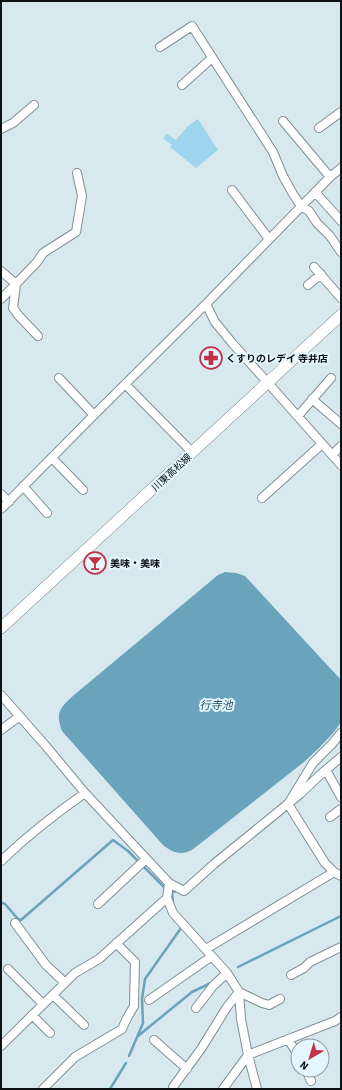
<svg xmlns="http://www.w3.org/2000/svg" width="342" height="1090" font-family="'Source Sans 3','Noto Sans JP',sans-serif">
	<style>
		.green { fill: #9cd5ed }
		.water { fill: #69a3bc }
		.lines { fill: none; stroke-linecap: round; stroke-linejoin: round }
		.stream { stroke: #69a3bc; stroke-width: 2.5 }
		.minor-casing { stroke: #808f96; stroke-width: 10 }
		.secondary-casing { stroke: #808f96; stroke-width: 12 }
		.minor { stroke: #fff; stroke-width: 8 }
		.secondary { stroke: #fff; stroke-width: 11 }
		.labels { text-anchor: middle; stroke-width: 4; stroke-linejoin: round; paint-order: stroke }
		.poi-label { font-size: 10px; font-weight: bold; fill: #0c1114; stroke: #e4f5fd; text-anchor: start }
		.street-label { font-size: 10px; fill: #0c1114; stroke: #e4f5fd }
		.water-label { font-size: 11px; font-style: italic; fill: #1f5062; stroke: #e4f5fd }
	</style>
	<rect width="100%" height="100%" fill="#d7e8ef"/>
	<path class="green" d="M198 119 218 150 196 168 170 147 172 145 163 138 167 134 176 140 188 126Z"/>
	<path class="water" d="M225 572 236 573 245 576 341 680V722L334 732 319 748 304 762 192 850C180 856 172 852 163 845L62 731C55 712 60 708 74 695L218 575Z"/>
	<g class="lines">
		<path class="stream" d="M1 904 3 903 5 904 18 919 21 920 113 840 128 851 164 887 172 892
			M173 904 172 892 177 891
			M238 967 341 916
			M138 1036 192 992 213 982
			M129 1056 143 1023 142 999 145 979 181 928
			M110 1089 126 1063"/>
		<g class="minor-casing">
			<path id="minor" d="M160 47 192 26 273 152 283 176 293 194 301 206 309 211 317 223 330 236 341 252
				M182 85 212 58
				M283 121 330 177
				M319 128 341 112
				M1 129 13 123 34 105
				M232 190 269 239
				M315 192 341 221
				M314 267 341 298
				M1 271 16 284 37 262 43 253 76 232 82 196 77 173
				M16 284 13 308 19 316 38 336
				M308 285 321 274
				M1 299 16 284
				M206 304 215 322 233 344 268 383 341 465
				M59 378 94 415
				M125 384 192 452
				M312 399 341 424
				M298 416 331 378
				M332 455 341 446
				M52 458 83 490
				M23 486 47 513
				M1 494 9 502
				M262 498 322 444
				M1 509 94 415 206 304 330 177 341 168
				M1 695 45 745 85 793 169 883 167 898 173 913 227 973 239 992 241 1019 248 1055 257 1089
				M1 730 20 716
				M341 733 332 744 313 763 288 804 325 863 334 872 341 876
				M326 770 341 797
				M330 817 341 809
				M1 861C27 836 55 814 85 793
				M169 883 184 891 214 864 300 794 321 774 341 757
				M98 904 146 859
				M15 923 46 965 61 979 64 984
				M206 949 334 872
				M8 969 43 1004
				M291 975 304 968 310 962 341 947
				M53 995 84 1025
				M149 1000 212 956
				M196 1008 213 986 227 973
				M32 1015 50 1033
				M288 1039 298 1055
				M154 1040 187 1069
				M1 1046 75 973 99 959 167 898
				M306 1070 311 1081
				M43 1089 75 1057 122 1029 127 1018 134 1006 135 962 116 943
				M174 1089 173 1087 201 1049 227 1007 239 992 262 1003 269 1005 280 999
				M223 1089 248 1055 335 1021 341 1017"/>
		</g>
		<g class="secondary-casing">
			<path id="secondary" d="M1 628 341 315"/>
		</g>
		<use href="#minor" class="minor"/>
		<use href="#secondary" class="secondary"/>
	</g>
	<defs>
		<g id="pharmacy-ring" transform="scale(1.15)"><circle r="9.5" fill="#e4f5fd" stroke="#c13148" stroke-width="1.5"/><path d="M-2-6h4v4h4v4h-4v4h-4v-4h-4v-4h4Z" fill="#c13148"/></g>
		<g id="bar-ring" transform="scale(1.15)"><circle r="9.5" fill="#e4f5fd" stroke="#c13148" stroke-width="1.5"/><path d="M-6-5H6L.8 .8V4.5H3.5V6h-7V4.5H-.8V.8Z" fill="#c13148"/></g>
	</defs>
	<g fill-rule="evenodd">
		<use href="#pharmacy-ring" x="211" y="358"/>
		<use href="#bar-ring" x="95" y="563"/>
	</g>
	<g class="labels">
		<g class="poi-label">
			<text x="226" y="362">くすりのレデイ 寺井店</text>
			<text x="110" y="567">美味・美味</text>
		</g>
		<g class="street-label">
			<text transform="translate(171 472) rotate(-43)" y="4">川東高松線</text>
		</g>
		<g class="water-label">
			<text x="216" y="709">行寺池</text>
		</g>
	</g>
	<rect width="342" height="1090" fill="none" stroke="#0c1114" stroke-width="4"/>
	<g transform="translate(310 1058) rotate(218)"><circle r="19" fill="#e4f5fd" stroke="#8e9aa0"/>
	<path d="M0-3L7 15L0 10L-7 15Z" fill="#c13148"/>
	<text y="-6" font-size="11" font-weight="bold" text-anchor="middle" fill="#0c1114">N</text>
	</g>
</svg>
